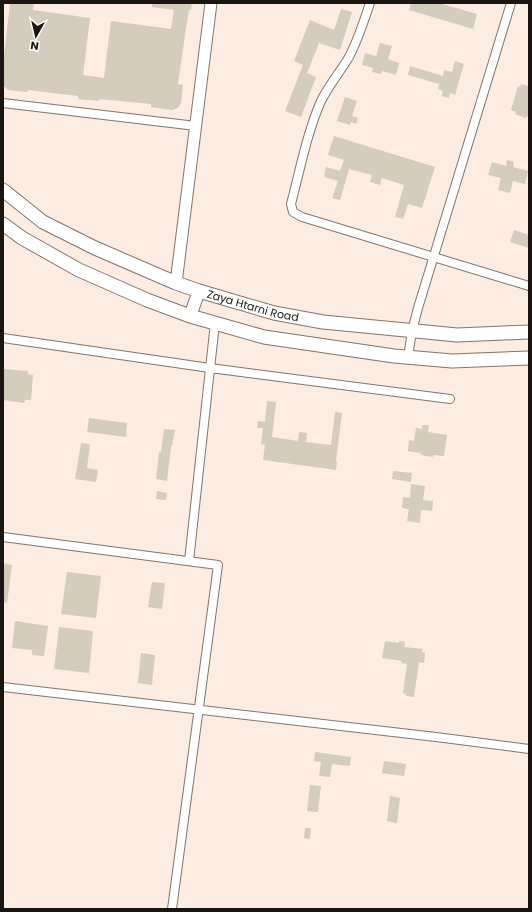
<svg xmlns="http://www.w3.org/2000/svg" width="532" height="912" font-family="Poppins,sans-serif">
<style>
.building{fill:#d4ccbd}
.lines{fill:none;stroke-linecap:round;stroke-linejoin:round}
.minor-casing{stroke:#82746b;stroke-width:10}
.tertiary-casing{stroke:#82746b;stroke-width:13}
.secondary-casing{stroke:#82746b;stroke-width:14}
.primary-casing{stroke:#82746b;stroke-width:15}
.minor{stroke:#fff;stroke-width:8}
.tertiary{stroke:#fff;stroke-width:11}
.secondary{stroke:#fff;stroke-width:12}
.primary{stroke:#fff;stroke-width:13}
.labels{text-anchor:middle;stroke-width:4;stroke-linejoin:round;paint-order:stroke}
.street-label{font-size:11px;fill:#1b1512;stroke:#fff}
</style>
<rect width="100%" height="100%" fill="#fcece1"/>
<!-- building -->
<path class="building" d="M10,3H34L33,10L90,18L83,75L104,78L111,21L171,29L174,10L152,7V3H192L191,10H189L186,28L178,84L183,85L181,103L178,108L172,110L151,107V104L99,99V101L78,99V96L28,90L27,92L8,90L3,85V65Z
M411,3H439L477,14L473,29L409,10Z
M341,9L352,12L340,50L319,43L307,73L316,77L301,117L285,111L303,65L294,61L310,20L334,30Z
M380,43L392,46L388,59L399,63L396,75L382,71L381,74L372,72L373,68L362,65L365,53L376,56Z
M455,61L464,64L455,95L450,93L449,98L442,96L443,91L438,89L439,84L408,75L410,66L443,76L444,70L452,72Z
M521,84L529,86V116H527L526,118L515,114L516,112L511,110L518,86L520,87Z
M345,97L357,101L352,116L358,118L356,124L351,122L350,125L337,121Z
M334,136L435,167L422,208L408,204L403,219L395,217L404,185L382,178L380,185L370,182L372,175L349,169L340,200L332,198L338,181L324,177L326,167L340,171L344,160L328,155Z
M507,160L514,162L513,167L528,171L525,184L513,181L510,193L498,190L501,178L488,175L492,162L506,166Z
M514,230L529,235V248L510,242Z
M3,369L28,371V374L33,375L31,400H25L24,403L3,400Z
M267,401L276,402L272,437L298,441L299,432L307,433L306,442L331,445L335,412L342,413L336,461H337L336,470L263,460L265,445L261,444L263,428H257L258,421L265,422Z
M89,418L127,423L126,437L87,432Z
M422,425H429L428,432L447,435L444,456L433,455V457L421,455V453L408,451L409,440L414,441L416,428L422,429Z
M164,429L175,430L172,446H171L167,481L156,479L159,452H161Z
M81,443L90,444L87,468L98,470L96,482L75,479Z
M393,471L412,473L411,482L392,479Z
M411,484L425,486L423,500L433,501L432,511L421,510L420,523L407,521L409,509L402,508L403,497L410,498Z
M157,491L167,493L166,500L156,499Z
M3,563L12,565L7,603L3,602Z
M67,572L101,576L96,618L61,614Z
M152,582L165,583L162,609L148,607Z
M15,621L48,626L44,656L32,655V650L12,648Z
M59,627L93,631L89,673L54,669Z
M385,641L399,643V641L405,642L404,647L423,649L422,652L425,653L424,663L419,662L414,697L406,696V694L403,693L407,664L401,663L402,661L382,658Z
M141,653L155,655L152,685L138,683Z
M315,752L351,757L350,766L332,764L330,777L319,776L321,762L314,761Z
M384,761L406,764L404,776L382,773Z
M310,785L321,786L318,812L307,811Z
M390,796L400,798L397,823L387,821Z
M305,828H311L310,839L304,838Z"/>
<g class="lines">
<defs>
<path id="minor" d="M370,3C364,21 358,40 349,57C340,72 329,85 321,101C307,133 300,170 291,204L293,212L302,217L529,286
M3,103L196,126
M3,338L210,368L450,399
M408,357L412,331L418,308L511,3
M3,537L218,565L172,909
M189,561L215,323
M3,687L436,737L529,749"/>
<path id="tertiary" d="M176,283L211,3"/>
<path id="secondary" d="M190,316L199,291"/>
<g id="primary">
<path id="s1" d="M3,190L43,222L95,248L176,283L199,291L274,313L323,322L457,335L529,332"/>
<path d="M3,224L22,238L79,270L147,300L190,316L264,337L394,356L452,361L529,358"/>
</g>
</defs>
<!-- minor casing -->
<use href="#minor" class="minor-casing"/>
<!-- tertiary casing -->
<use href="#tertiary" class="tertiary-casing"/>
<!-- secondary casing -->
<use href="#secondary" class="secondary-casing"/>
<!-- primary casing -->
<use href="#primary" class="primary-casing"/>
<!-- minor -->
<use href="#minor" class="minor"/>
<!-- tertiary -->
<use href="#tertiary" class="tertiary"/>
<!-- secondary -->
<use href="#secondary" class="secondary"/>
<!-- primary -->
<use href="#primary" class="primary"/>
</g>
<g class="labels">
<!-- street labels -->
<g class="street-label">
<text dy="4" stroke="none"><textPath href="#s1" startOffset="278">Zaya Htarni Road</textPath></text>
</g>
</g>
<!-- border -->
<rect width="532" height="912" fill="none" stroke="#1b1512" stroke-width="8"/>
<!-- north arrow -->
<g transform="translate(36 36) rotate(188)" stroke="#ffffff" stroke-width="3" paint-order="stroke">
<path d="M0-3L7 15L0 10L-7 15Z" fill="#1b1512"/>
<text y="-6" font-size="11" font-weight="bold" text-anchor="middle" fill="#1b1512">N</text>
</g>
</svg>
